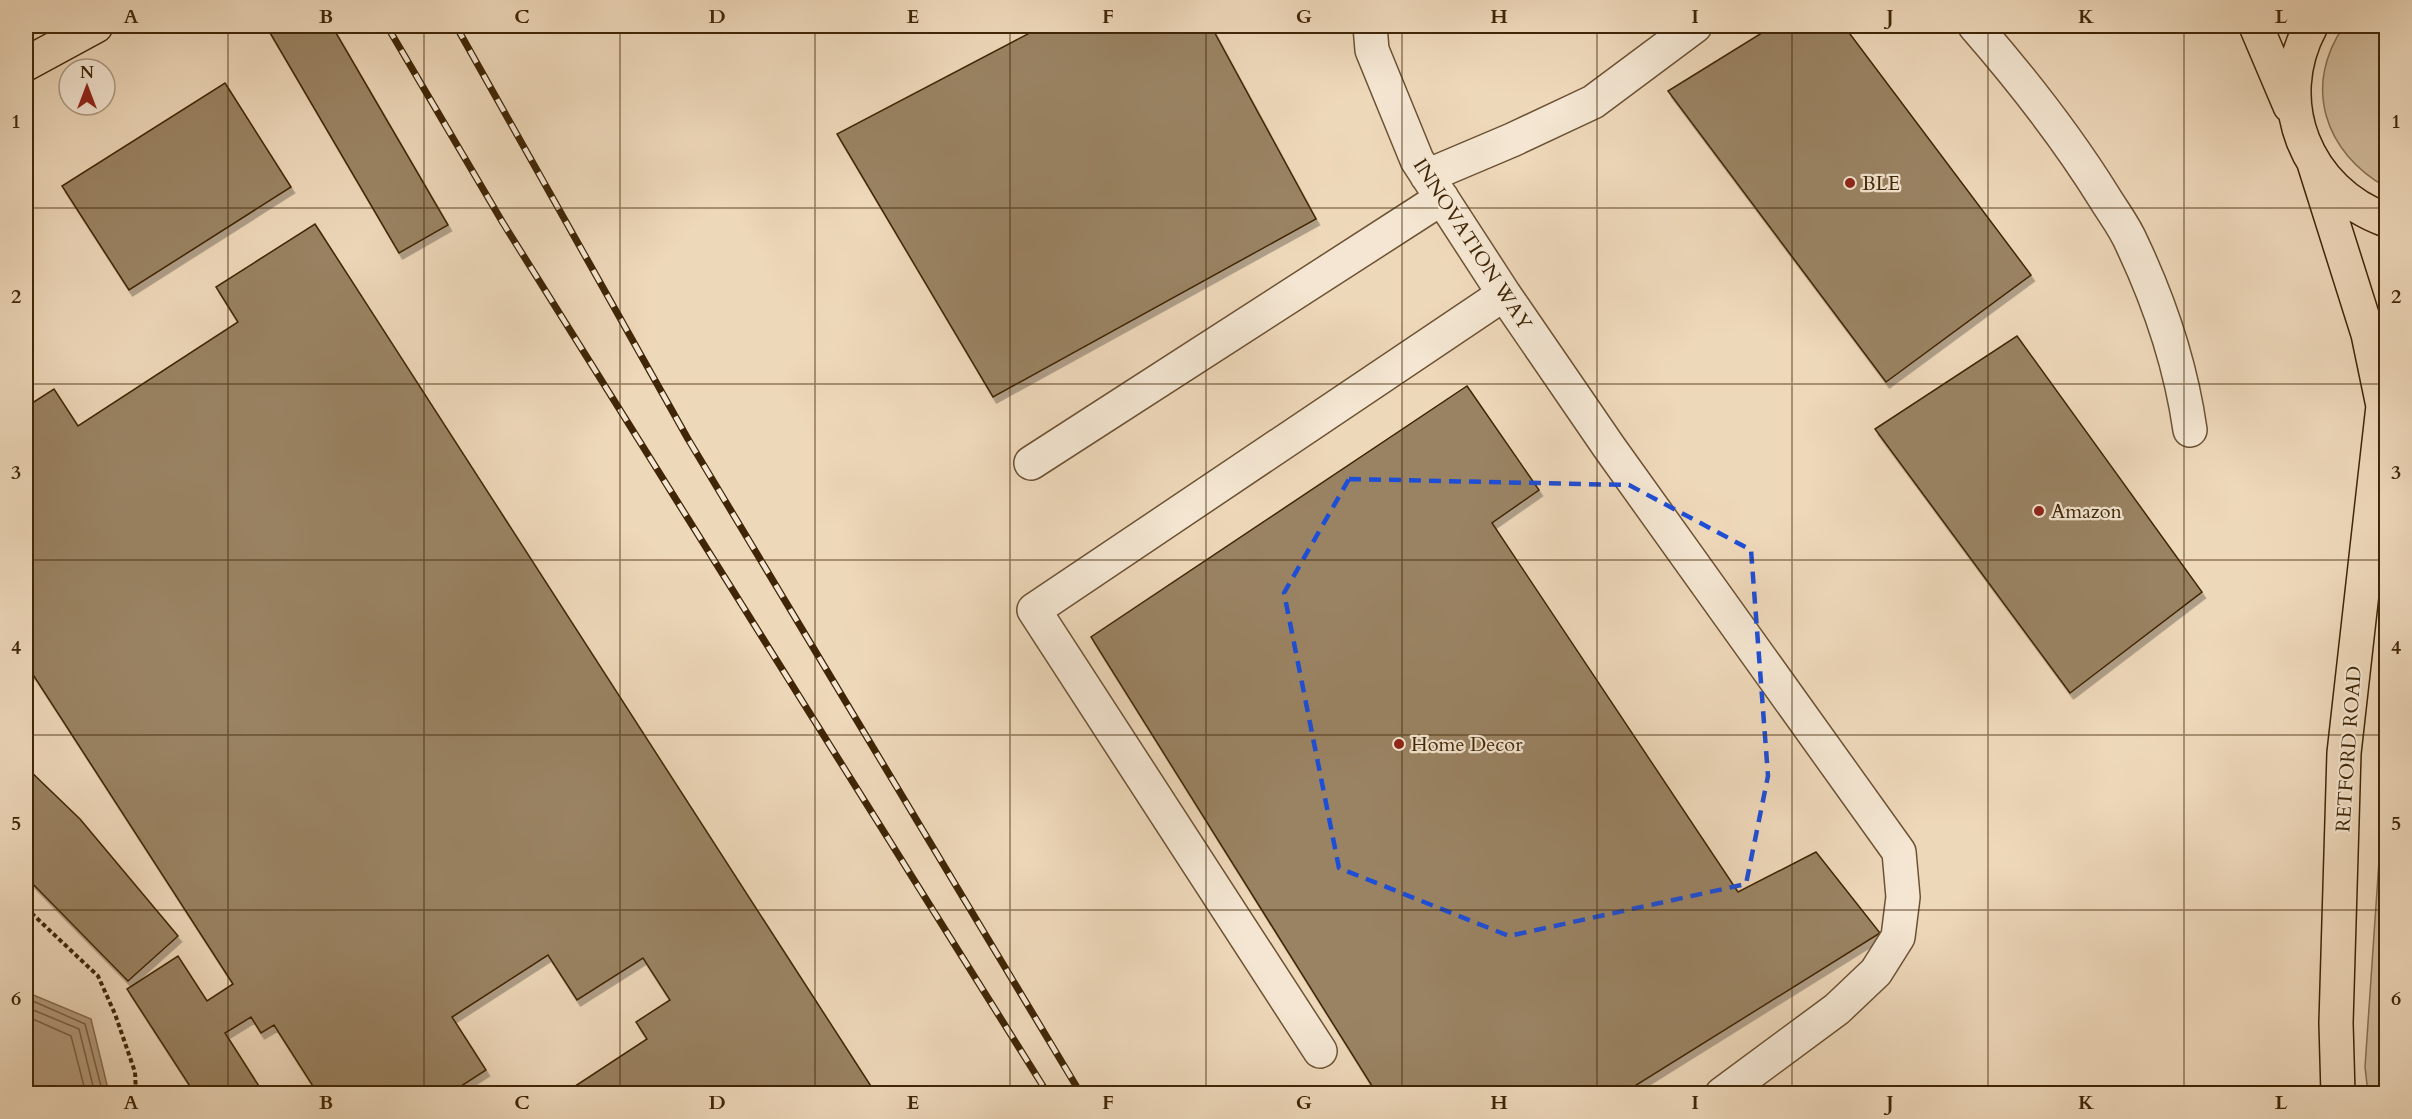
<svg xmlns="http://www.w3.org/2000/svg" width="2412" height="1119" font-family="Cardo,serif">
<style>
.green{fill:#d0ba9b;stroke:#887050;stroke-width:1.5}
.water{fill:#b39b7d;stroke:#856c4d;stroke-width:1.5}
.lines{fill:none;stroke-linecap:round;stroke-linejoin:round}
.shore{stroke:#7a6042;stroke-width:1.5}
.building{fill:#9a8364;stroke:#402606;stroke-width:1.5;filter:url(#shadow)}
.minor-casing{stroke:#6c5233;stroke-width:36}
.major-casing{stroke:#402606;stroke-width:36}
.path{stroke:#402606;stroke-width:4;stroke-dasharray:4.5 3;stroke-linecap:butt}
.minor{stroke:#f4e6d2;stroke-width:33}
.major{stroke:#eed8ba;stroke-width:33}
.rail-casing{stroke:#402606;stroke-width:7}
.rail{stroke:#f4e6d2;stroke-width:4.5;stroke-dasharray:14;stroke-linecap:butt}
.marked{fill:none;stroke:#1d4ed8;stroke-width:4.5;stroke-dasharray:12 8;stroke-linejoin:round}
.grid{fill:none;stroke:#402606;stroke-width:1.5;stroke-opacity:0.55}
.poi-dot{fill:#8f2418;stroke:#f4e6d2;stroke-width:2}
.labels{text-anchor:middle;stroke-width:4.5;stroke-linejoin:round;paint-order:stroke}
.poi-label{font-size:20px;fill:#402606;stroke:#f4e6d2;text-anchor:start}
.street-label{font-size:20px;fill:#402606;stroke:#f4e6d2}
.neatline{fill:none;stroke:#402606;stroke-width:2}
.grid-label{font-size:20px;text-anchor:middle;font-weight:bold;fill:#402606}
</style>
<defs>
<filter id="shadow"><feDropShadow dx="3.5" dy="6" stdDeviation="0" flood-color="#0004"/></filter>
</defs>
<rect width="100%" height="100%" fill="#eed8ba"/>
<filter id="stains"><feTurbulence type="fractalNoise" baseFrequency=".00333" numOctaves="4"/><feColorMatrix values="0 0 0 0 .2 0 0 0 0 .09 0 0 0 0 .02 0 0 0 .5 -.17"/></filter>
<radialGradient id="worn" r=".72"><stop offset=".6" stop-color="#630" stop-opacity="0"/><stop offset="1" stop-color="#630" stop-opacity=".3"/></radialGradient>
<!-- green -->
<path class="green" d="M2344,26H2386V187C2325,153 2302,86 2344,26Z
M2386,758V1093H2368L2365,1067Z"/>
<!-- water -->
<path class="water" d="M26,992L91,1019L109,1093H26Z"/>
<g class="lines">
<!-- shore -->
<path class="shore" d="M26,998L85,1024L103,1094
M26,1007L79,1029L95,1094
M26,1016L71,1036L86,1094"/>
</g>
<!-- building -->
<path class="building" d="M266,26H332L448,225L399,253Z
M1043,26H1211L1316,219L993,397L837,134Z
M1773,26H1844L2031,275L1886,382L1668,91Z
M225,83L291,187L129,290L62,186Z
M315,224L783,950L876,1094H563L647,1039L636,1022L670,1000L643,958L577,1000L548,955L452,1017L486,1070L449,1094H318L274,1025L261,1033L251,1017L225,1033L264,1094H195L127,989L178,956L207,1001L233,984L32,673L26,677V407L54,389L78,426L238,322L216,287Z
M2017,336L2202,592L2070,693L1875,429Z
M1467,386L1539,490L1492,523L1738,892L1816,852L1880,933L1622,1094H1377L1091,637Z
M26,767L80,819L178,936L128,981L26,877Z"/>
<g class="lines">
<defs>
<path id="minor" d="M1370,26L1372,50L1417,160L1504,294L1609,447L1899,852L1903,897L1898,937L1876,972L1837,1009L1722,1094
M1975,26C2022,80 2066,136 2104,197C2113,212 2125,227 2132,244C2159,301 2181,367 2190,430
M1427,176L1512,140L1593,102L1695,26
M1031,463L1442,198
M1320,1051L1034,610L1504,294"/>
<path id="major" d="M2256,26L2290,106
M2311,26C2270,102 2306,191 2386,220
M26,64L96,26
M2314,163L2368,334L2383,406
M2338,1094L2336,1023L2344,753L2383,406L2386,396"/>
</defs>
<!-- minor casing -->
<use href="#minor" class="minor-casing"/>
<!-- major casing -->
<use href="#major" class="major-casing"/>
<!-- path -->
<path class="path" d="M26,908L98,976L115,1014L135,1072L136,1094"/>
<!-- minor -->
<use href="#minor" class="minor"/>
<!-- major -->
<use href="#major" class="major"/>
<defs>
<path id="rail" d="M387,26L503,223L1048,1094
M456,26L688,439L1081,1094"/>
</defs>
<!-- rail casing -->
<use href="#rail" class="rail-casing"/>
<!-- rail -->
<use href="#rail" class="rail"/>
</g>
<!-- marked area -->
<path class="marked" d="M1349,479L1629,485L1751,550L1768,776L1746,884L1509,936L1339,868L1284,593Z"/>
<!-- grid -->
<path class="grid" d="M228,26V1094M424,26V1094M620,26V1094M815,26V1094M1010,26V1094M1206,26V1094M1402,26V1094M1597,26V1094M1792,26V1094M1988,26V1094M2184,26V1094M26,208H2386M26,384H2386M26,560H2386M26,735H2386M26,910H2386"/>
<!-- markers -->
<g class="poi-dot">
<circle cx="1850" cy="183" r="6"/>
<circle cx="2039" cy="511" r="6"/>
<circle cx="1399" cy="744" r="6"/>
</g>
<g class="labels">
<!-- poi labels -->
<g class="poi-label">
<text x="1862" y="190">BLE</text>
<text x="2051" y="518">Amazon</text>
<text x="1411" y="751">Home Decor</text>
</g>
<!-- street labels -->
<g class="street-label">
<text transform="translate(1473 244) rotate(57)" y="7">INNOVATION WAY</text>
<text transform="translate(2348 749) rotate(-86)" y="7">RETFORD ROAD</text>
</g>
</g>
<!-- margin -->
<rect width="2412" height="1119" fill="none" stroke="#eed8ba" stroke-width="66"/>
<!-- north arrow -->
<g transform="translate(87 87)"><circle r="28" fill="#f4e6d2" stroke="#ac9980" stroke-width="1.5"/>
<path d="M0-4.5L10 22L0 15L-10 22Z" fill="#8f2418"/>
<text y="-9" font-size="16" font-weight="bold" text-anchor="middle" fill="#402606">N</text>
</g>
<rect x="33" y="33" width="2346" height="1053" class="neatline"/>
<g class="grid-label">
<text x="131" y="23">A</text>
<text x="326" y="23">B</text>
<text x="522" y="23">C</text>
<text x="717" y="23">D</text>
<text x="913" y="23">E</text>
<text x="1108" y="23">F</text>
<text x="1304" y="23">G</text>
<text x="1499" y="23">H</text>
<text x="1695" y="23">I</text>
<text x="1890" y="23">J</text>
<text x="2086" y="23">K</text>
<text x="2281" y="23">L</text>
<text x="16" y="128">1</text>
<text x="2396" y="128">1</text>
<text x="16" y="303">2</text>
<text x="2396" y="303">2</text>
<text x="16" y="479">3</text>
<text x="2396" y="479">3</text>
<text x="16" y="654">4</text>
<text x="2396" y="654">4</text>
<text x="16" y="830">5</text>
<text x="2396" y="830">5</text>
<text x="16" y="1005">6</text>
<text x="2396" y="1005">6</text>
<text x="131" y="1109">A</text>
<text x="326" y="1109">B</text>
<text x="522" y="1109">C</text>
<text x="717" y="1109">D</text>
<text x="913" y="1109">E</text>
<text x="1108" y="1109">F</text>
<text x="1304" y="1109">G</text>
<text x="1499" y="1109">H</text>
<text x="1695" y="1109">I</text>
<text x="1890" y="1109">J</text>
<text x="2086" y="1109">K</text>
<text x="2281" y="1109">L</text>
</g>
<rect width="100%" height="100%" filter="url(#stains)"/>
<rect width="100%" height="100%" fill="url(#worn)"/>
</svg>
